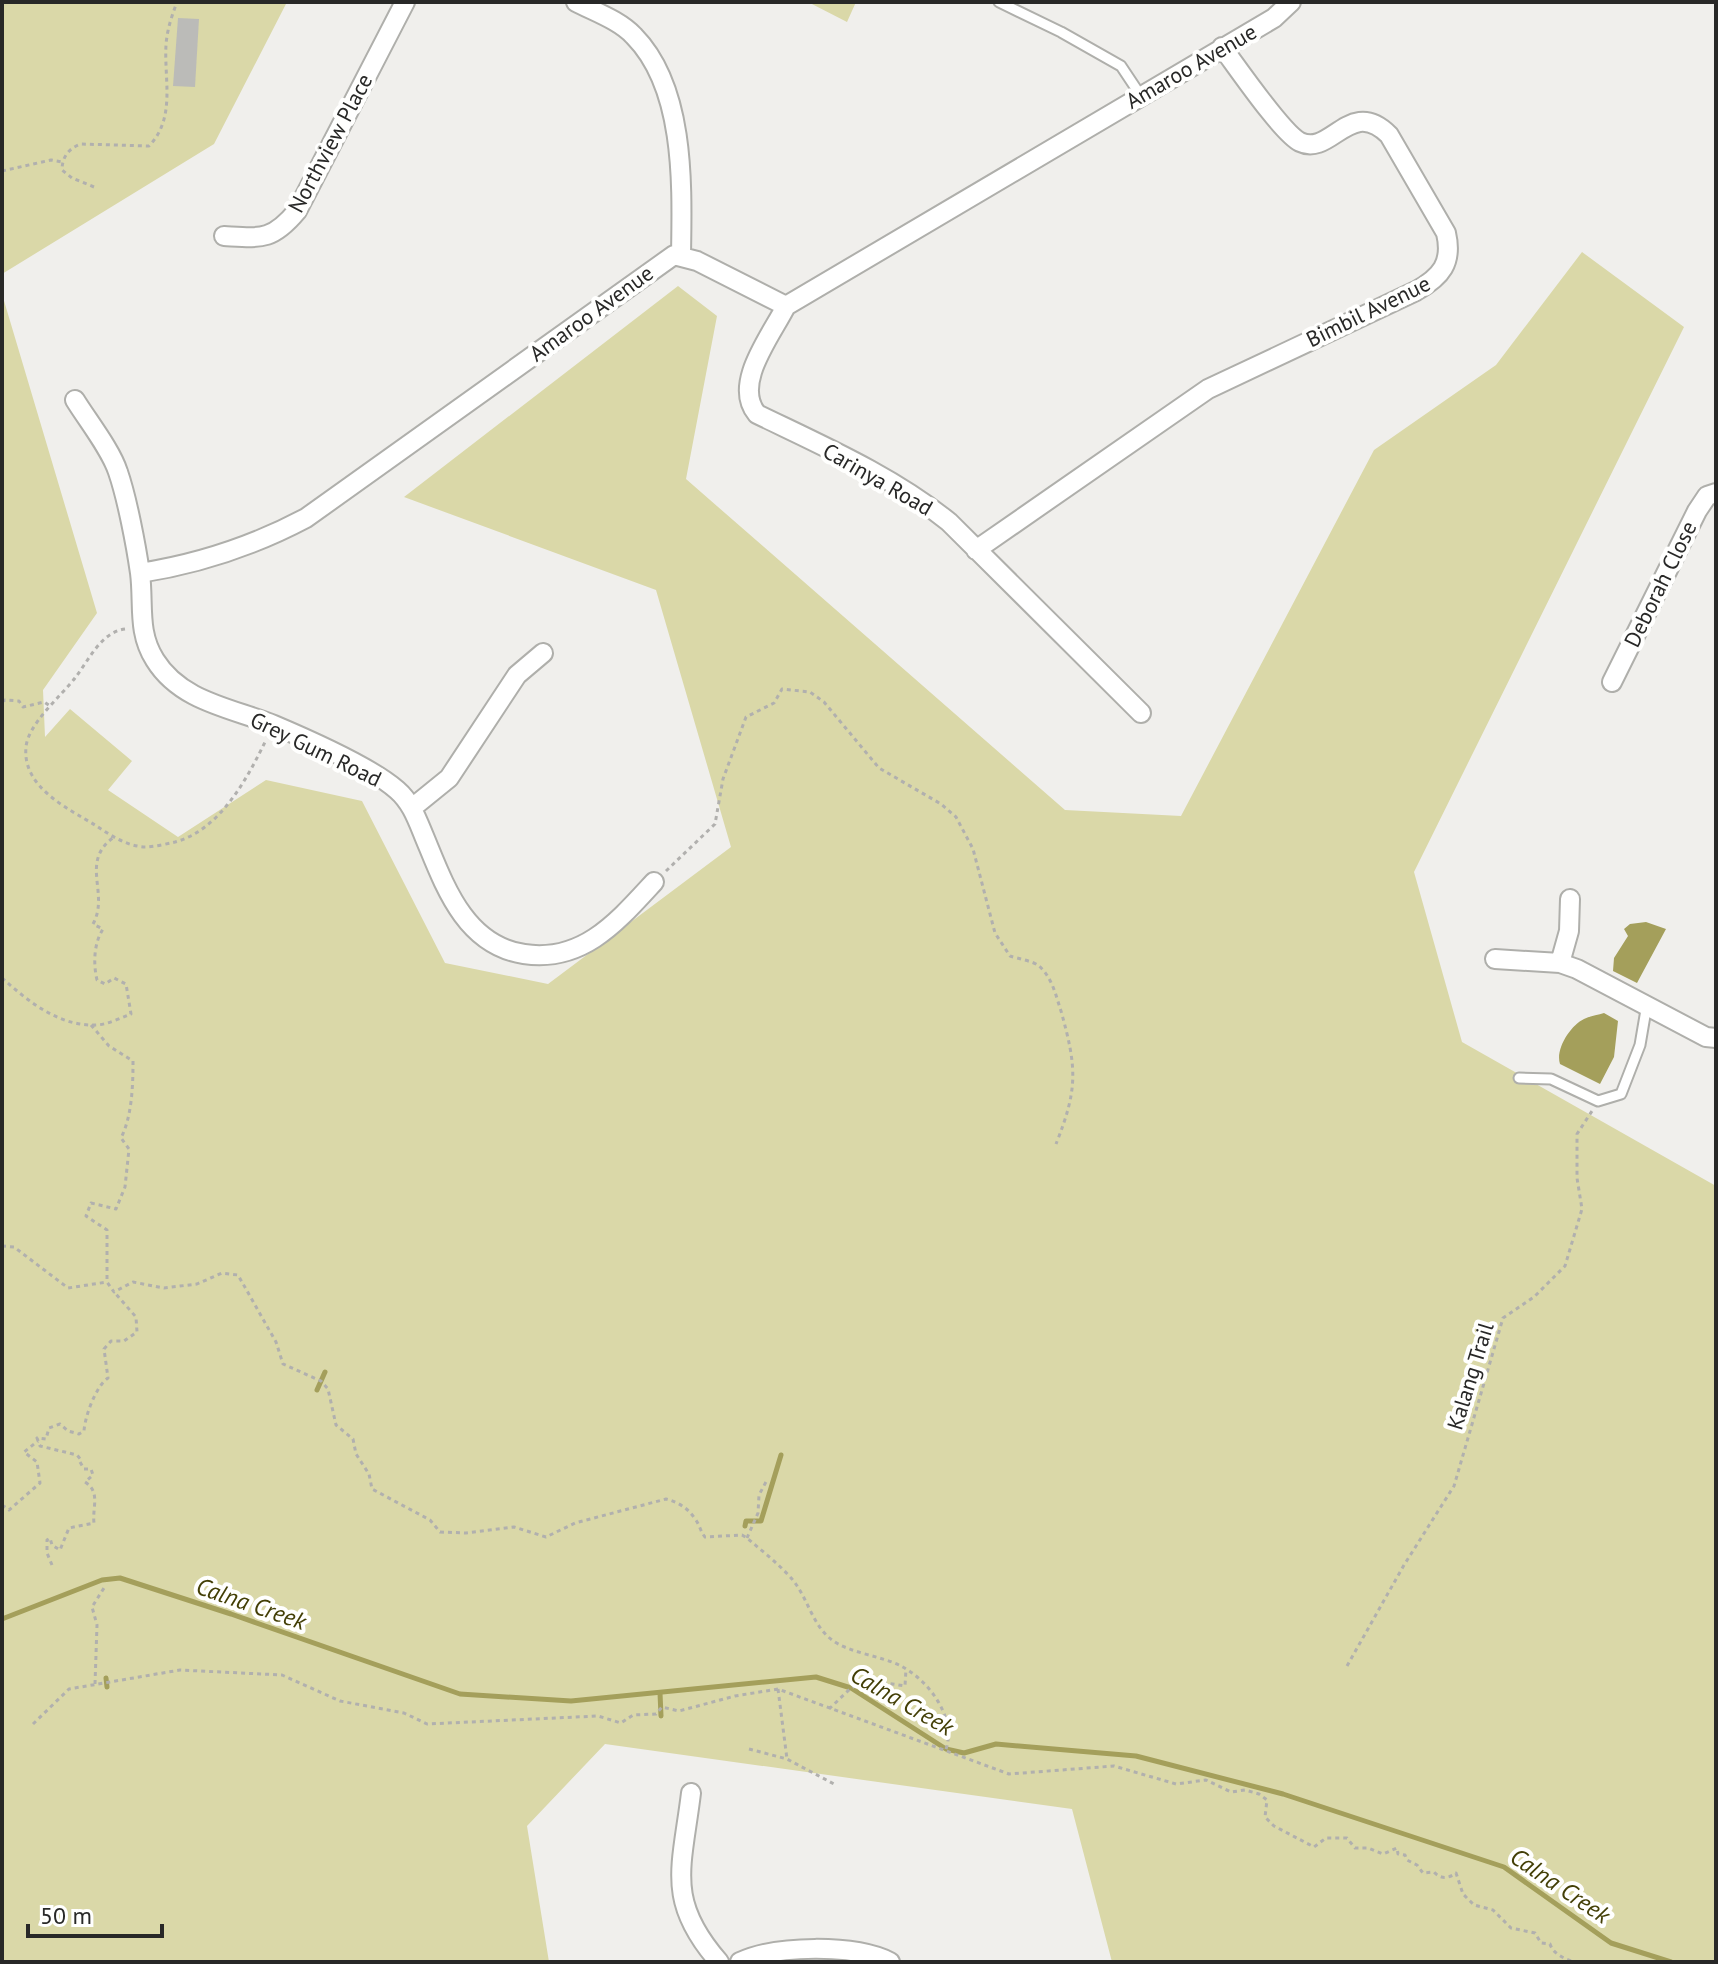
<svg xmlns="http://www.w3.org/2000/svg" width="1718" height="1964" font-family="'PT Sans',sans-serif">
<style>
.green{fill:#dad8a8}
.water{fill:#a49f5b}
.lines{fill:none;stroke-linecap:round;stroke-linejoin:round}
.stream{stroke:#a49f5b;stroke-width:5}
.building{fill:#bbbbb8}
.service-casing{stroke:#afafab;stroke-width:13}
.minor-casing{stroke:#afafab;stroke-width:22}
.path{stroke:#b1b0ae;stroke-width:3;stroke-dasharray:4 4;stroke-linecap:butt}
.service{stroke:#fff;stroke-width:9}
.minor{stroke:#fff;stroke-width:18}
.labels{text-anchor:middle;stroke-width:8;stroke-linejoin:round;paint-order:stroke}
.street-label{font-size:22px;fill:#282827;stroke:#fffffe}
.water-label{font-size:24px;font-style:italic;fill:#433f06;stroke:#fffffe}
</style>
<rect width="100%" height="100%" fill="#f0efec"/>
<!-- green -->
<path class="green" d="M2,2H287L214,144L2,274Z
M808,2H856L847,22Z
M1582,252L1684,327L1414,872L1462,1042L1716,1186V1962H1112L1072,1809L605,1744L527,1826L549,1962H2V294L97,613L43,690L45,737L70,709L132,761L108,790L178,837L266,780L362,801L445,963L548,984L731,847L656,590L404,497L678,286L717,316L686,479L1065,810L1181,816L1374,450L1496,365Z"/>
<!-- water -->
<path class="water" d="M1646,922L1666,929L1637,983L1613,971L1614,958L1628,936L1624,929L1630,924Z
M1604,1013L1618,1021L1614,1057L1600,1084L1560,1064C1555,1049 1571,1025 1584,1019C1590,1016 1598,1015 1604,1013Z"/>
<g class="lines">
<!-- stream -->
<path class="stream" d="M317,1390L325,1372
M745,1526L746,1521H761L781,1455
M2,1619L102,1580L120,1578L231,1614L460,1694L571,1701L816,1677L851,1688L946,1749L964,1753L996,1744L1136,1756L1283,1794L1504,1867L1611,1943L1671,1962
M106,1678L107,1687
M660,1693L661,1716"/>
</g>
<!-- building -->
<path class="building" d="M178,18L199,19L195,87L173,86Z"/>
<g class="lines">
<defs>
<path id="service" d="M999,2L1061,32L1121,66L1141,96
M1519,1078L1551,1079L1598,1101L1621,1094L1640,1045L1647,1004"/>
<path id="minor" d="M576,2C595,12 619,20 634,36C686,89 682,187 681,256
M224,236C261,238 272,241 297,211L405,2
M786,306C771,336 732,384 757,414C823,446 892,476 949,522L1141,713
M75,400C88,421 111,450 118,472C127,498 136,545 140,573C144,604 137,632 155,660C181,702 232,708 274,725C307,739 371,767 397,790C411,802 417,819 424,836C444,884 464,945 524,954C583,963 618,921 654,882
M976,550L1208,389L1416,291C1441,277 1453,263 1446,233L1389,135C1350,96 1331,157 1300,142C1282,133 1237,67 1222,47
M140,573C198,564 255,545 306,518L674,255L697,261L786,306L1274,18L1291,2
M1612,682L1697,511L1707,496L1716,493
M412,808L449,778L517,675L543,653
M1495,959L1560,963L1577,969L1706,1037L1716,1038
M1560,963L1569,931L1570,899
M691,1793C682,1868 665,1900 719,1962
M740,1962C776,1945 854,1944 890,1962"/>
</defs>
<!-- service casing -->
<use href="#service" class="service-casing"/>
<!-- minor casing -->
<use href="#minor" class="minor-casing"/>
<!-- path -->
<path class="path" d="M2,171L51,160L62,162
M94,187L72,178L62,170C62,157 69,148 81,144L149,146C176,118 164,80 166,45C167,30 172,15 177,2
M2,573V575
M125,629C101,632 89,660 75,678C61,696 28,724 26,747C22,787 67,808 95,825C110,835 126,846 145,847C154,847 166,844 175,842C220,830 247,779 266,740
M2,702L5,700L19,701L23,707L44,702L50,706
M666,871L715,824L723,779L746,717L774,703L782,689L810,692L824,702L879,768L941,804L956,817L973,849L995,933L1010,956C1019,959 1033,961 1039,966C1052,977 1056,996 1061,1011C1077,1068 1078,1089 1056,1144
M2,978C28,1001 58,1026 95,1025C107,1025 120,1018 131,1014L126,984L114,978L105,984L97,980C93,963 94,943 103,929L93,924C110,893 79,862 114,837
M91,1025L109,1046L133,1061C133,1086 132,1116 121,1138L129,1149L125,1187L116,1209L91,1203L86,1216L107,1230V1282L114,1292L133,1282L164,1288L197,1284L222,1273L238,1275L276,1342L283,1364L321,1381L328,1389L336,1425L353,1439L356,1454L369,1474L372,1489L430,1520L440,1532L466,1533L514,1527L546,1537L575,1523L666,1499C678,1502 688,1508 695,1519C700,1525 700,1531 705,1537L742,1535L747,1538C762,1551 779,1564 792,1579C808,1598 812,1625 832,1640C849,1653 882,1656 901,1666C930,1681 958,1720 945,1752
M2,1246L14,1247L68,1288L107,1282
M2,1505L9,1510L40,1483L37,1462L24,1452L38,1441
M747,1538L758,1513L759,1495L767,1480
M52,1565L47,1553V1540L50,1538L52,1545L60,1550L69,1528L94,1523C92,1508 101,1492 85,1482L93,1475L91,1469H84L80,1462L81,1460L77,1455L40,1446L37,1438L46,1439L49,1428L60,1424L68,1431L79,1434L84,1431C85,1416 96,1386 108,1378L104,1349L111,1341H124L137,1332L136,1317L114,1292
M1347,1666L1404,1565L1454,1486L1503,1318L1534,1297L1565,1266L1582,1209L1577,1178V1134L1592,1111
M95,1684L97,1625L92,1607L104,1588
M778,1689L787,1759
M829,1709L851,1688L868,1680L905,1686L906,1669
M33,1724L69,1689L180,1670L282,1675L340,1701L404,1713L427,1724L598,1716L621,1723L633,1715L656,1714L662,1707L679,1711L735,1696L778,1689L1009,1774L1114,1766L1176,1784L1206,1780L1231,1792L1245,1790L1259,1794L1267,1800L1265,1817L1274,1826L1314,1847L1326,1838H1347L1355,1848H1368L1383,1854L1397,1848L1398,1854L1405,1855L1407,1860L1417,1865L1423,1873L1434,1872C1440,1879 1448,1879 1456,1873L1463,1894L1474,1905L1493,1910L1511,1928L1535,1933L1541,1943L1550,1944C1553,1954 1565,1959 1574,1962
M749,1749L787,1759L834,1784"/>
<!-- service -->
<use href="#service" class="service"/>
<!-- minor -->
<use href="#minor" class="minor"/>
</g>
<g class="labels">
<!-- street labels -->
<g class="street-label">
<text transform="translate(1191 66) rotate(-30)" y="8">Amaroo Avenue</text>
<text transform="translate(330 143) rotate(-62)" y="8">Northview Place</text>
<text transform="translate(1368 311) rotate(-26)" y="8">Bimbil Avenue</text>
<text transform="translate(591 313) rotate(-36)" y="8">Amaroo Avenue</text>
<text transform="translate(878 479) rotate(30)" y="8">Carinya Road</text>
<text transform="translate(1660 584) rotate(-64)" y="8">Deborah Close</text>
<text transform="translate(316 749) rotate(26)" y="8">Grey Gum Road</text>
<text transform="translate(1470 1376) rotate(-73)" y="8">Kalang Trail</text>
</g>
<!-- water labels -->
<g class="water-label">
<text transform="translate(251 1604) rotate(19)" y="8">Calna Creek</text>
<text transform="translate(902 1701) rotate(30)" y="8">Calna Creek</text>
<text transform="translate(1560 1886) rotate(34)" y="8">Calna Creek</text>
</g>
</g>
<!-- border -->
<rect width="1718" height="1964" fill="none" stroke="#282827" stroke-width="8"/>
<!-- scale -->
<path d="M28 1924v12h134v-12" fill="none" stroke="#282827" stroke-width="4"/>
<text x="40" y="1924" font-size="24" fill="#282827" stroke="#fffffe" stroke-width="6" paint-order="stroke">50 m</text>
</svg>
